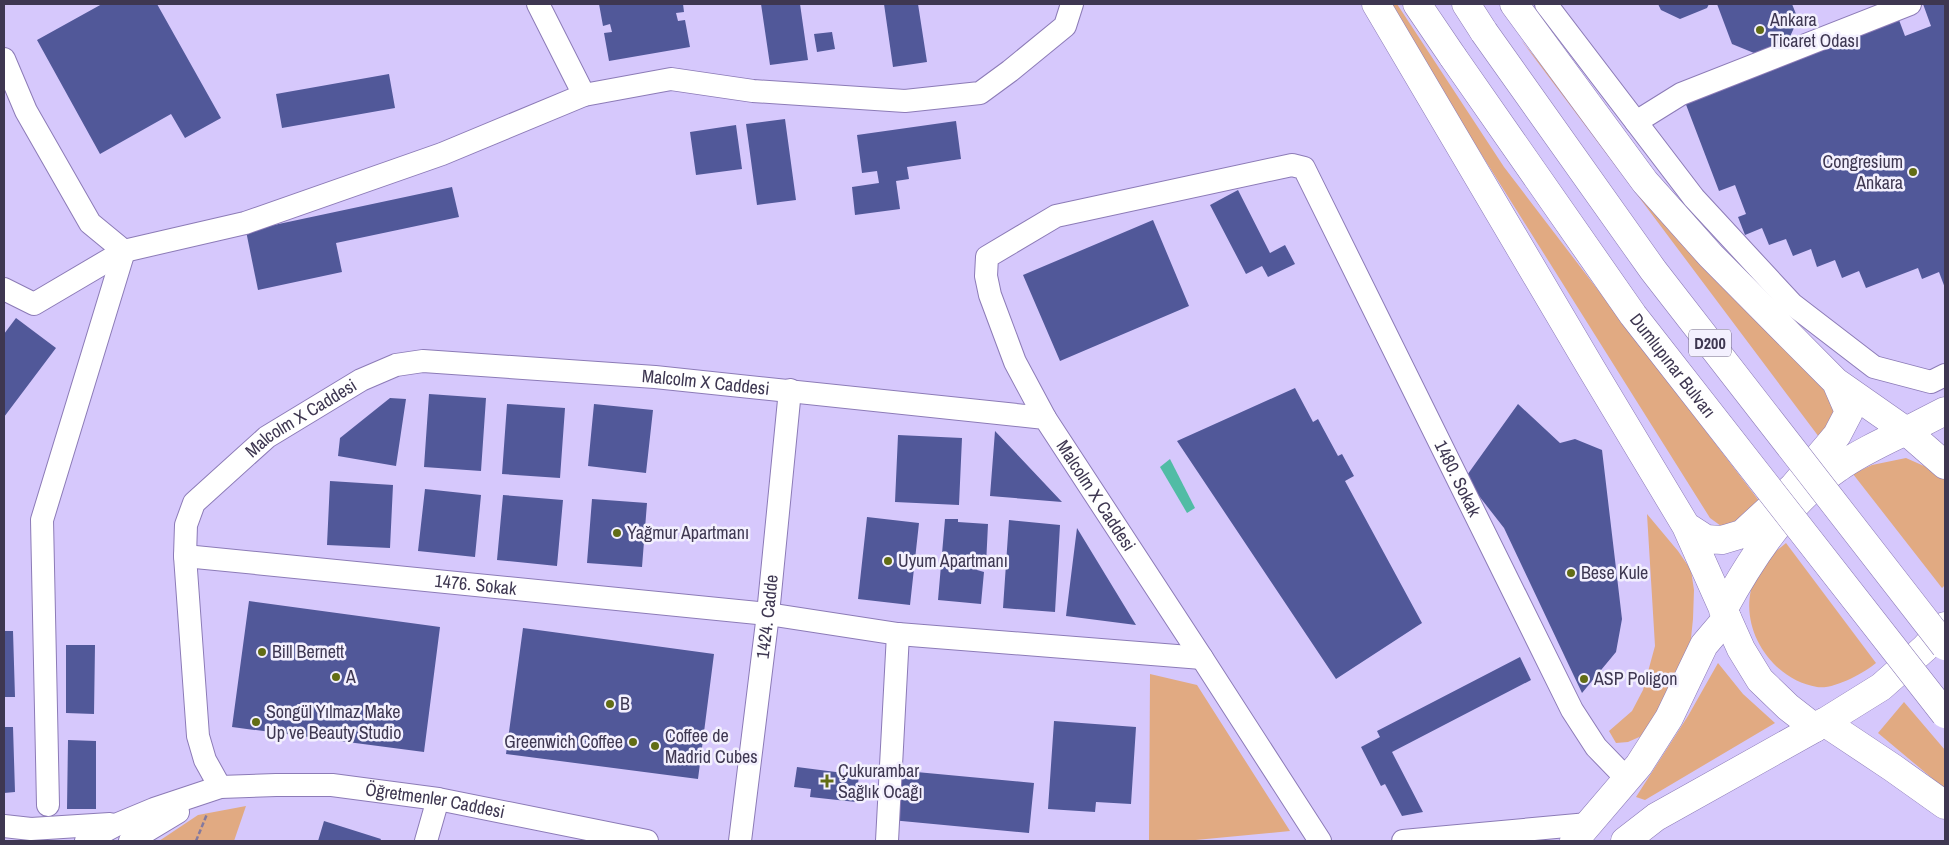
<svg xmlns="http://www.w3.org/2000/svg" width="1949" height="845" font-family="'Archivo Narrow',sans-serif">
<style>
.green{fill:#e1aa82}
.water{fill:#51bca5}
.building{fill:#515899}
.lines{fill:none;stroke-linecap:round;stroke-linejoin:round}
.minor-casing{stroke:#8c7bb7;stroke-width:24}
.major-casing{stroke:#8c7bb7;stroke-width:29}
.highway-casing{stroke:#8c7bb7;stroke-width:29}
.path{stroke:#83799f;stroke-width:2.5;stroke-dasharray:5 2.5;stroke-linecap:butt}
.minor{stroke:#fff;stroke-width:22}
.major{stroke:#fff;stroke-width:28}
.highway{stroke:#fff;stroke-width:28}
.highway-bridge-casing{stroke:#8c7bb7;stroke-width:29;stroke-linecap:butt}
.highway-bridge{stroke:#fff;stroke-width:28}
.poi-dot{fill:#626d15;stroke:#f3f0fe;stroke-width:2}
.labels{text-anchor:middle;stroke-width:5;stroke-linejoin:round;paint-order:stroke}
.shield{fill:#f3f0fe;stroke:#746e85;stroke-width:1}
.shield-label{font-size:16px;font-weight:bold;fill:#3e3751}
.poi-label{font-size:18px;fill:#3e3751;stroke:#f3f0fe;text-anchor:start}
.street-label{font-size:18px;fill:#3e3751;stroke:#f3f0fe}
</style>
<rect width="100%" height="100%" fill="#d6c8fc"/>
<!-- green -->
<path class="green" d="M1387,4H1397L1504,167L1763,506L1729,528L1721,526L1710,518Z
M1521,40L1684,237L1839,404L1822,441Z
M1906,458L1933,470L1945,479V585L1942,588L1853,474L1872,465Z
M1647,514L1678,551L1691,570L1694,590L1693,619L1690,648L1646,734L1628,742L1616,743L1609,731L1632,711L1643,690L1655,646Z
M1786,543L1876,663C1864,673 1833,690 1817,687C1774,680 1741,633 1751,590C1753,584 1754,574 1757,568C1764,559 1777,551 1786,543Z
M1718,663L1743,694L1775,723L1645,800L1636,797L1688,716Z
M1150,674L1197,685L1290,831L1185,841H1149Z
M1904,702L1945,750V789L1878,733Z
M246,806L234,841H159L198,815Z"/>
<!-- water -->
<path class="water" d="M1170,459L1195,508L1187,513L1160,467Z"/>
<!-- building -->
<path class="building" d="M102,4H157L221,118L185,138L171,114L100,154L37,40Z
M599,4H683L684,12L676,13L678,21L685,20L690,47L609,61L604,33L612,32L610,24L603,26Z
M761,4H800L808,60L770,65Z
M884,4H918L927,62L893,67Z
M1658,4H1709L1707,8L1680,19L1661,10Z
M1717,4H1792L1798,19L1788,41L1754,53L1732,44Z
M1923,4H1945V288L1939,272L1922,279L1918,268L1866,288L1859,271L1842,278L1835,260L1817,267L1811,249L1793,256L1786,239L1769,245L1762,228L1745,235L1738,217L1746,214L1735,185L1719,191L1685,102L1899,20L1905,36L1931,26Z
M832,32L835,49L817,52L814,34Z
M389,74L395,108L282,128L276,94Z
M785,119L796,200L757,205L746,124Z
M956,121L961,159L907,167L909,179L896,181L900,209L855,215L852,187L879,183L877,171L862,173L857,135Z
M736,125L742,169L696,175L690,132Z
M452,187L459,217L336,243L342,272L258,290L246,231Z
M1238,190L1270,253L1285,245L1295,264L1268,277L1262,266L1246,274L1210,205Z
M1153,220L1189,306L1060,361L1023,275Z
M16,318L56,348L4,417V334Z
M1295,388L1313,422L1318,419L1338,456L1342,454L1354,476L1345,481L1422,623L1336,679L1177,441Z
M429,394L486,398L481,471L424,467Z
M390,398L406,399L396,466L338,456L340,438Z
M507,404L565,408L560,478L502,474Z
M594,404L653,410L646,473L588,466Z
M1518,404L1560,443L1575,439L1602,450L1622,619L1616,652L1582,693L1504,528L1465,478Z
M995,431L1062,502L990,496Z
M898,435L962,438L959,505L895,502Z
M330,481L393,485L390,548L327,545Z
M425,489L481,495L475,557L418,551Z
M503,495L563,500L557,566L497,560Z
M592,499L647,503L642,567L587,563Z
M867,517L919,523L910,605L858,599Z
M945,519H958V522L988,524L986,565L980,563L977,570L984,572L981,604L938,600Z
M1009,520L1060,525L1055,612L1003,608Z
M1077,528L1136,625L1066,616Z
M249,601L440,627L424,752L232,727Z
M523,628L714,654L698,779L506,754Z
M4,631H13L15,697H4Z
M66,645H95L94,714L66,713Z
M1520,657L1531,680L1392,752L1423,812L1402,816L1385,784L1381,786L1361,747L1380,737L1377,731Z
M1054,721L1136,727L1131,804L1096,802L1095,812L1048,809Z
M4,727H13L15,792L4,793Z
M68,740L96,741V809H67Z
M797,767L859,775L856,802L810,797L811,789L794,787Z
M895,770L1034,783L1029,833L891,820Z
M324,821L381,839L380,841H318Z"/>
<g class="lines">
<defs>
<g id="minor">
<path d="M538,4L584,95"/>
<path d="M1546,4L1694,198L1792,304L1874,367L1931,382L1945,375"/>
<path d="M4,59L26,111L90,223L124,251L42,520L48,805"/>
<path d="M1636,122L1681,94L1910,4"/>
<path d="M4,289L34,304L124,251L245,223L442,154L584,95L671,79L753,91L905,101L980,93L1010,71L1065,26L1072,4"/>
<path id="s1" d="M1045,418L1015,362L990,295L986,276L987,257L1056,216L1292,165L1304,168L1572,710L1596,747L1627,779"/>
<path id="s2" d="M185,556L768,614L898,634L1202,658"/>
<path id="s3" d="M220,787L205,760L198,736L185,556L186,525L194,503L267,437L361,380L396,365L423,361L655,377L1045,418L1202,658L1320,841"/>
<path d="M4,826L31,829L110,824"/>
<path id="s4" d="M86,841L118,824L154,809L220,787L276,785H332L438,799L647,841"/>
<path d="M130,841L178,812"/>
<path d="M426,841L438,799"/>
<path id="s5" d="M740,841L768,614L790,390"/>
<path d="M887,841L898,634"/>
<path d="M1403,841L1588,824"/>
</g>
<path id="major" d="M1906,431L1945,411
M1574,841L1639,765L1669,718L1704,645L1727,618
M1625,841L1656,817L1815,728"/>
<path id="highway" d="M1376,4L1591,368L1686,526L1741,649L1760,680L1788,707L1815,728L1881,687L1925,648L1945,626
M1417,4L1453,57
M1466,4L1484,32
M1514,4L1645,182L1711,256L1836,382L1906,431L1945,465
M1686,526L1706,539L1722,540L1742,534L1793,487L1837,435L1849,412L1836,382
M1723,610C1752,557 1788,502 1838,468C1859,453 1883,442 1906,431
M1824,722L1893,768L1945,805"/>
</defs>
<!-- minor casing -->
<use href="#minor" class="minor-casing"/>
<!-- major casing -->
<use href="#major" class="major-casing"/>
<!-- highway casing -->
<use href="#highway" class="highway-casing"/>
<!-- path -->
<path class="path" d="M196,841L207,814"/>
<!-- minor -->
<use href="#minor" class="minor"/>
<!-- major -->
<use href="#major" class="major"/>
<!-- highway -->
<use href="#highway" class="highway"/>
<defs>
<g id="highway-bridge">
<path d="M1484,32L1653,270L1945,646"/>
<path id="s6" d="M1453,57L1633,315L1945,714"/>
</g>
</defs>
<!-- highway-bridge casing -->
<use href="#highway-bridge" class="highway-bridge-casing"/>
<!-- highway-bridge -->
<use href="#highway-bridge" class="highway-bridge"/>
</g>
<!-- markers -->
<g class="poi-dot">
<circle cx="1760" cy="30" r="5"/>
<circle cx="1913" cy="172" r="5"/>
<circle cx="617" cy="533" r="5"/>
<circle cx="888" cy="561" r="5"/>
<circle cx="1571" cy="573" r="5"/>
<circle cx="262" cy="652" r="5"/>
<circle cx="336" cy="677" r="5"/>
<circle cx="1584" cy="679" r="5"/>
<circle cx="610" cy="704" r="5"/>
<circle cx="256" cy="722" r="5"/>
<circle cx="633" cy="742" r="5"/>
<circle cx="655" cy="746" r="5"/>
<path d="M824.5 773.5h5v5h5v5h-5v5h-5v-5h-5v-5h5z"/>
</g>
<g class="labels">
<!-- shield labels -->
<rect class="shield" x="1689" y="329.5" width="42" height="27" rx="4"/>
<g class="shield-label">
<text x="1710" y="349">D200</text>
</g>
<!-- poi labels -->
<g class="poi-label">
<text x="1770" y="26">Ankara<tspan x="1770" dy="21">Ticaret Odası</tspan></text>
<text x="1903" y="168" text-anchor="end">Congresium<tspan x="1903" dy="21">Ankara</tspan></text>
<text x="627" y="539">Yağmur Apartmanı</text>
<text x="898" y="567">Uyum Apartmanı</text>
<text x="1581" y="579">Bese Kule</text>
<text x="272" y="658">Bill Bernett</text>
<text x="346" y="683">A</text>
<text x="1594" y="685">ASP Poligon</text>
<text x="620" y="710">B</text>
<text x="266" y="718">Songül Yılmaz Make<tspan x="266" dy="21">Up ve Beauty Studio</tspan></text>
<text x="665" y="742">Coffee de<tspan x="665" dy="21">Madrid Cubes</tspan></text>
<text x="623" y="748" text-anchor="end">Greenwich Coffee</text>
<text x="838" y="777">Çukurambar<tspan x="838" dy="21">Sağlık Ocağı</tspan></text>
</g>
<!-- street labels -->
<g class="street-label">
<text dy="6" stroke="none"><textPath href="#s6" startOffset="379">Dumlupınar Bulvarı</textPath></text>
<text dy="6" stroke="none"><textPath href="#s3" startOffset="848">Malcolm X Caddesi</textPath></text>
<text dy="6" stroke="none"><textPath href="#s3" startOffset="428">Malcolm X Caddesi</textPath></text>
<text dy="6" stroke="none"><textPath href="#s1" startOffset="854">1480. Sokak</textPath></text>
<text dy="6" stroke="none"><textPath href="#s3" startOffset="1282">Malcolm X Caddesi</textPath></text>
<text dy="6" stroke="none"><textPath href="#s2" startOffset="292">1476. Sokak</textPath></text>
<text dy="6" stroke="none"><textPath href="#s5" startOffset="226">1424. Cadde</textPath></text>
<text dy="6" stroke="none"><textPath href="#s4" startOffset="361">Öğretmenler Caddesi</textPath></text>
</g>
</g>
<!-- border -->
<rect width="1949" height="845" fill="none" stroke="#3e3751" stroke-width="10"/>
</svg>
